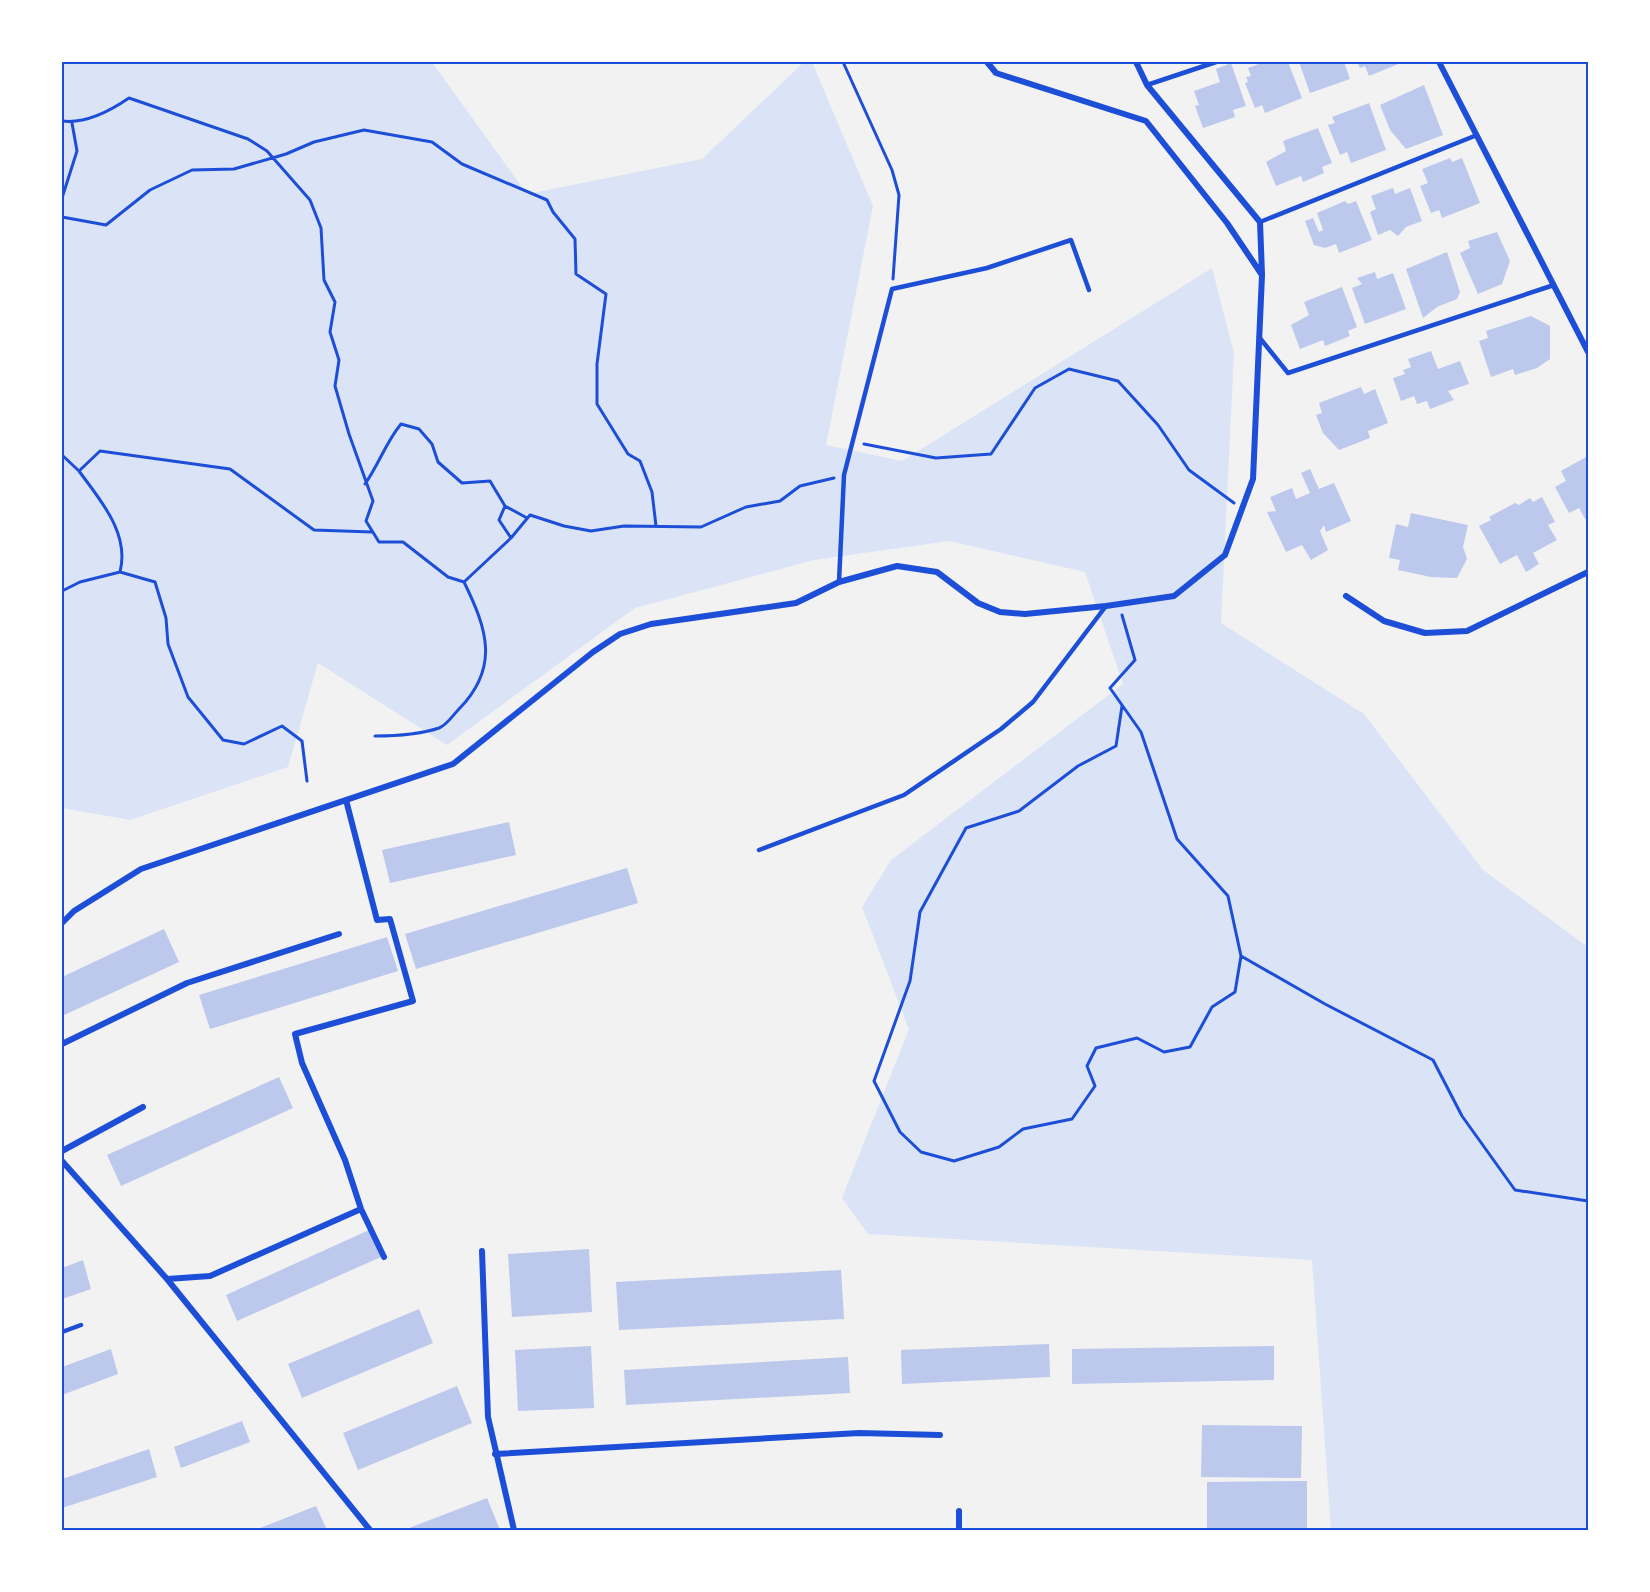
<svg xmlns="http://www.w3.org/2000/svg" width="1650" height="1592" font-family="'Sofia Sans Condensed',sans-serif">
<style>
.green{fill:#dbe4f7}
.building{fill:#bdc9ec}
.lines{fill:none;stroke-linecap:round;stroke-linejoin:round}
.path{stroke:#1d4ed8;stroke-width:3}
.service{stroke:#1d4ed8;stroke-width:4.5}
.minor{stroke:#1d4ed8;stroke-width:6}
.neatline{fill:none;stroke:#1d4ed8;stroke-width:2}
</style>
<rect width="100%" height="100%" fill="#f2f2f2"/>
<!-- green -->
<path class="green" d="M62,62H432L527,194L702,159L804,62H812L873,206L826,445L902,461L1212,268L1234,353L1221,623L1364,714L1483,870L1588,947V1530H1331L1312,1260L868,1234L842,1198L909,1029L862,907L891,860L1123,684L1085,572L949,541L814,560L635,608L447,745L318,663L288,767L130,820L62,808Z"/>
<!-- building -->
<path class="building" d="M1264,62H1288L1302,98L1265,113L1262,105L1255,108L1245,83L1248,82L1246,77L1251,76L1248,68Z
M1299,62H1344L1350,79L1310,93Z
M1357,62H1403L1369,76L1365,66L1360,68Z
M1231,63L1246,106L1233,110L1235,117L1203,128L1195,106L1199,105L1194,91L1220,82L1216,69Z
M1424,85L1443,135L1406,149L1390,130L1380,105Z
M1369,103L1386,150L1351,163L1347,152L1340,155L1328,125L1335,123L1332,117Z
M1318,128L1332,163L1322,167L1324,173L1303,182L1301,176L1276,186L1266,162L1286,151L1283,141Z
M1450,158L1452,162L1462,158L1480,203L1442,218L1439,210L1431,213L1420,186L1428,183L1422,169Z
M1393,188L1395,194L1410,188L1422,221L1406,227L1398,236L1390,230L1378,235L1370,212L1376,209L1371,196Z
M1345,201L1348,204L1356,201L1372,240L1339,253L1336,244L1325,248L1314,245L1305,221L1313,218L1319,232L1323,230L1317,213Z
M1497,232L1510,261L1502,284L1478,294L1460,253L1470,248L1468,241Z
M1447,252L1460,292L1457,299L1437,307L1423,318L1406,269Z
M1375,272L1377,279L1393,273L1406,309L1365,324L1352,288L1362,284L1357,278Z
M1342,287L1357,327L1348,331L1350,336L1325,346L1323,340L1300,349L1291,325L1309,315L1304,302Z
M1531,316L1550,326V359L1537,368L1515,375L1513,369L1491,377L1479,341L1488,338L1486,331Z
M1431,351L1438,369L1460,361L1469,384L1448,391L1454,400L1430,409L1427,401L1417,404L1414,396L1401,401L1393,378L1405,374L1403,370L1411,367L1408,359Z
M1361,387L1364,394L1375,389L1388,423L1368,431L1370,438L1339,450L1323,433L1316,415L1322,413L1319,403Z
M1588,456V517L1585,519L1579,508L1569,513L1555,487L1566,481L1561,471Z
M1310,469L1319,489L1334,483L1351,521L1326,532L1324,525L1320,531L1328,550L1311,560L1302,545L1286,552L1267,512L1276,511L1270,497L1292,488L1296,499L1310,493L1301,473Z
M1542,497L1555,522L1548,525L1557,540L1533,553L1539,564L1526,572L1517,555L1500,564L1479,526L1491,520L1489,517L1515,503L1519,505L1530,498L1533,502Z
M1411,513L1468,525L1463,547L1467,559L1457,578L1431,577L1398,570L1400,560L1389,558L1396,524L1408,527Z
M509,822L516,855L390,883L382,850Z
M627,868L638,903L416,969L405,934Z
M164,929L179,962L62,1016V977Z
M387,937L398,971L210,1029L199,995Z
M279,1077L293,1108L121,1186L107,1155Z
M369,1230L381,1257L237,1321L226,1295Z
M589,1249L592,1312L512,1317L508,1254Z
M83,1260L91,1289L62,1299V1268Z
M841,1270L844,1319L619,1330L616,1282Z
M419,1309L433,1343L302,1398L288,1364Z
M1049,1344L1050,1377L902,1384L901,1350Z
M591,1346L594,1408L518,1411L515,1350Z
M1274,1346V1380L1072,1384V1349Z
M111,1349L118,1374L62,1395V1367Z
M848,1357L850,1393L626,1405L624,1370Z
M457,1386L472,1423L358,1470L343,1433Z
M242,1421L250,1442L181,1468L174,1447Z
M1202,1425L1302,1426L1301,1478L1201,1477Z
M149,1449L157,1477L62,1508V1479Z
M1307,1481V1530H1207V1482Z
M487,1498L500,1530H404Z
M316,1506L327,1530H255Z"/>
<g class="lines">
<!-- path -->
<path class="path" d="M843,62L892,170L899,195L893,279
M62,121C85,124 110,111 129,98L248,139L267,151L310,200L321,228L324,280L335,302L330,332L339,360L335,386L349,434L373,501L366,521L379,542H403L448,577L464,582C487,629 500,667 459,709C453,715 447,725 439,728C418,735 397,736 375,736
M62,198L77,151L72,123
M62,217L106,225L150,190L192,170L234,169L286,154L314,142L364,130L432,142L462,164L547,200L553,212L575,239L576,274L606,294L597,364V404L628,454L640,461L652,492L656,526
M864,444L936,458L991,454L1035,388L1069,369L1118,381L1158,425L1189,470L1234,503
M62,455L79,471L100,451L230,469L314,530L372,532
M79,471C100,500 130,533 120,572L155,582L166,618L168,644L188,697L223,740L244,744L282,726L302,741L307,781
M365,484C379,464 386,442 401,424L419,429L432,444L438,462L462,483L490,481L505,506L527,518
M505,506L499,520L511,538
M464,582L511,538L530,515L564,526L591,531L624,526L701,527L746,507L780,501L800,486L834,478
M62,591L80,582L120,572
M1122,615L1135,660L1110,688L1141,732L1177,839L1228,896L1241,956L1325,1004L1433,1060L1462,1116L1515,1190L1588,1201
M1122,706L1116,746L1078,766L1019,811L966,828L920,912L910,981L874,1081L900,1132L921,1152L954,1161L999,1147L1023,1129L1072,1119L1095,1086L1087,1066L1096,1048L1137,1038L1164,1052L1190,1047L1212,1007L1235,992L1241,956"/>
<!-- service -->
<path class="service" d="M1147,85L1216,62
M1260,222L1477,135
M1259,337L1288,373L1554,285
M839,582L844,475L892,289L987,268L1071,240L1089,290
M759,850L904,795L1001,729L1033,702L1106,606
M62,1332L81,1325"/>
<!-- minor -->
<path class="minor" d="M1136,62L1147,85L1260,222L1262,274
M1439,62L1588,352
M1346,596L1384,621L1425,633L1467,631L1588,572
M346,800L377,920L390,919L413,1001L295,1034L302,1063L345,1160L361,1209L384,1257
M62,923L74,911L141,869L453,764L593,652L620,634L651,624L796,603L839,582L897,566L937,572L978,603L1000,612L1025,614L1106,606L1174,596L1225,555L1253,479L1262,275L1227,223L1146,121L996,73L987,62
M62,1044L187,983L339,934
M62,1151L143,1107
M62,1161L167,1279L370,1530
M482,1251L488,1417L514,1530
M167,1279L210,1276L361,1209
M495,1454L859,1433L940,1435
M959,1530V1511"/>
</g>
<!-- border -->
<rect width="1650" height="1592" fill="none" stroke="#ffffff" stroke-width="126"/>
<rect x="63" y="63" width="1524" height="1466" class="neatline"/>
</svg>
